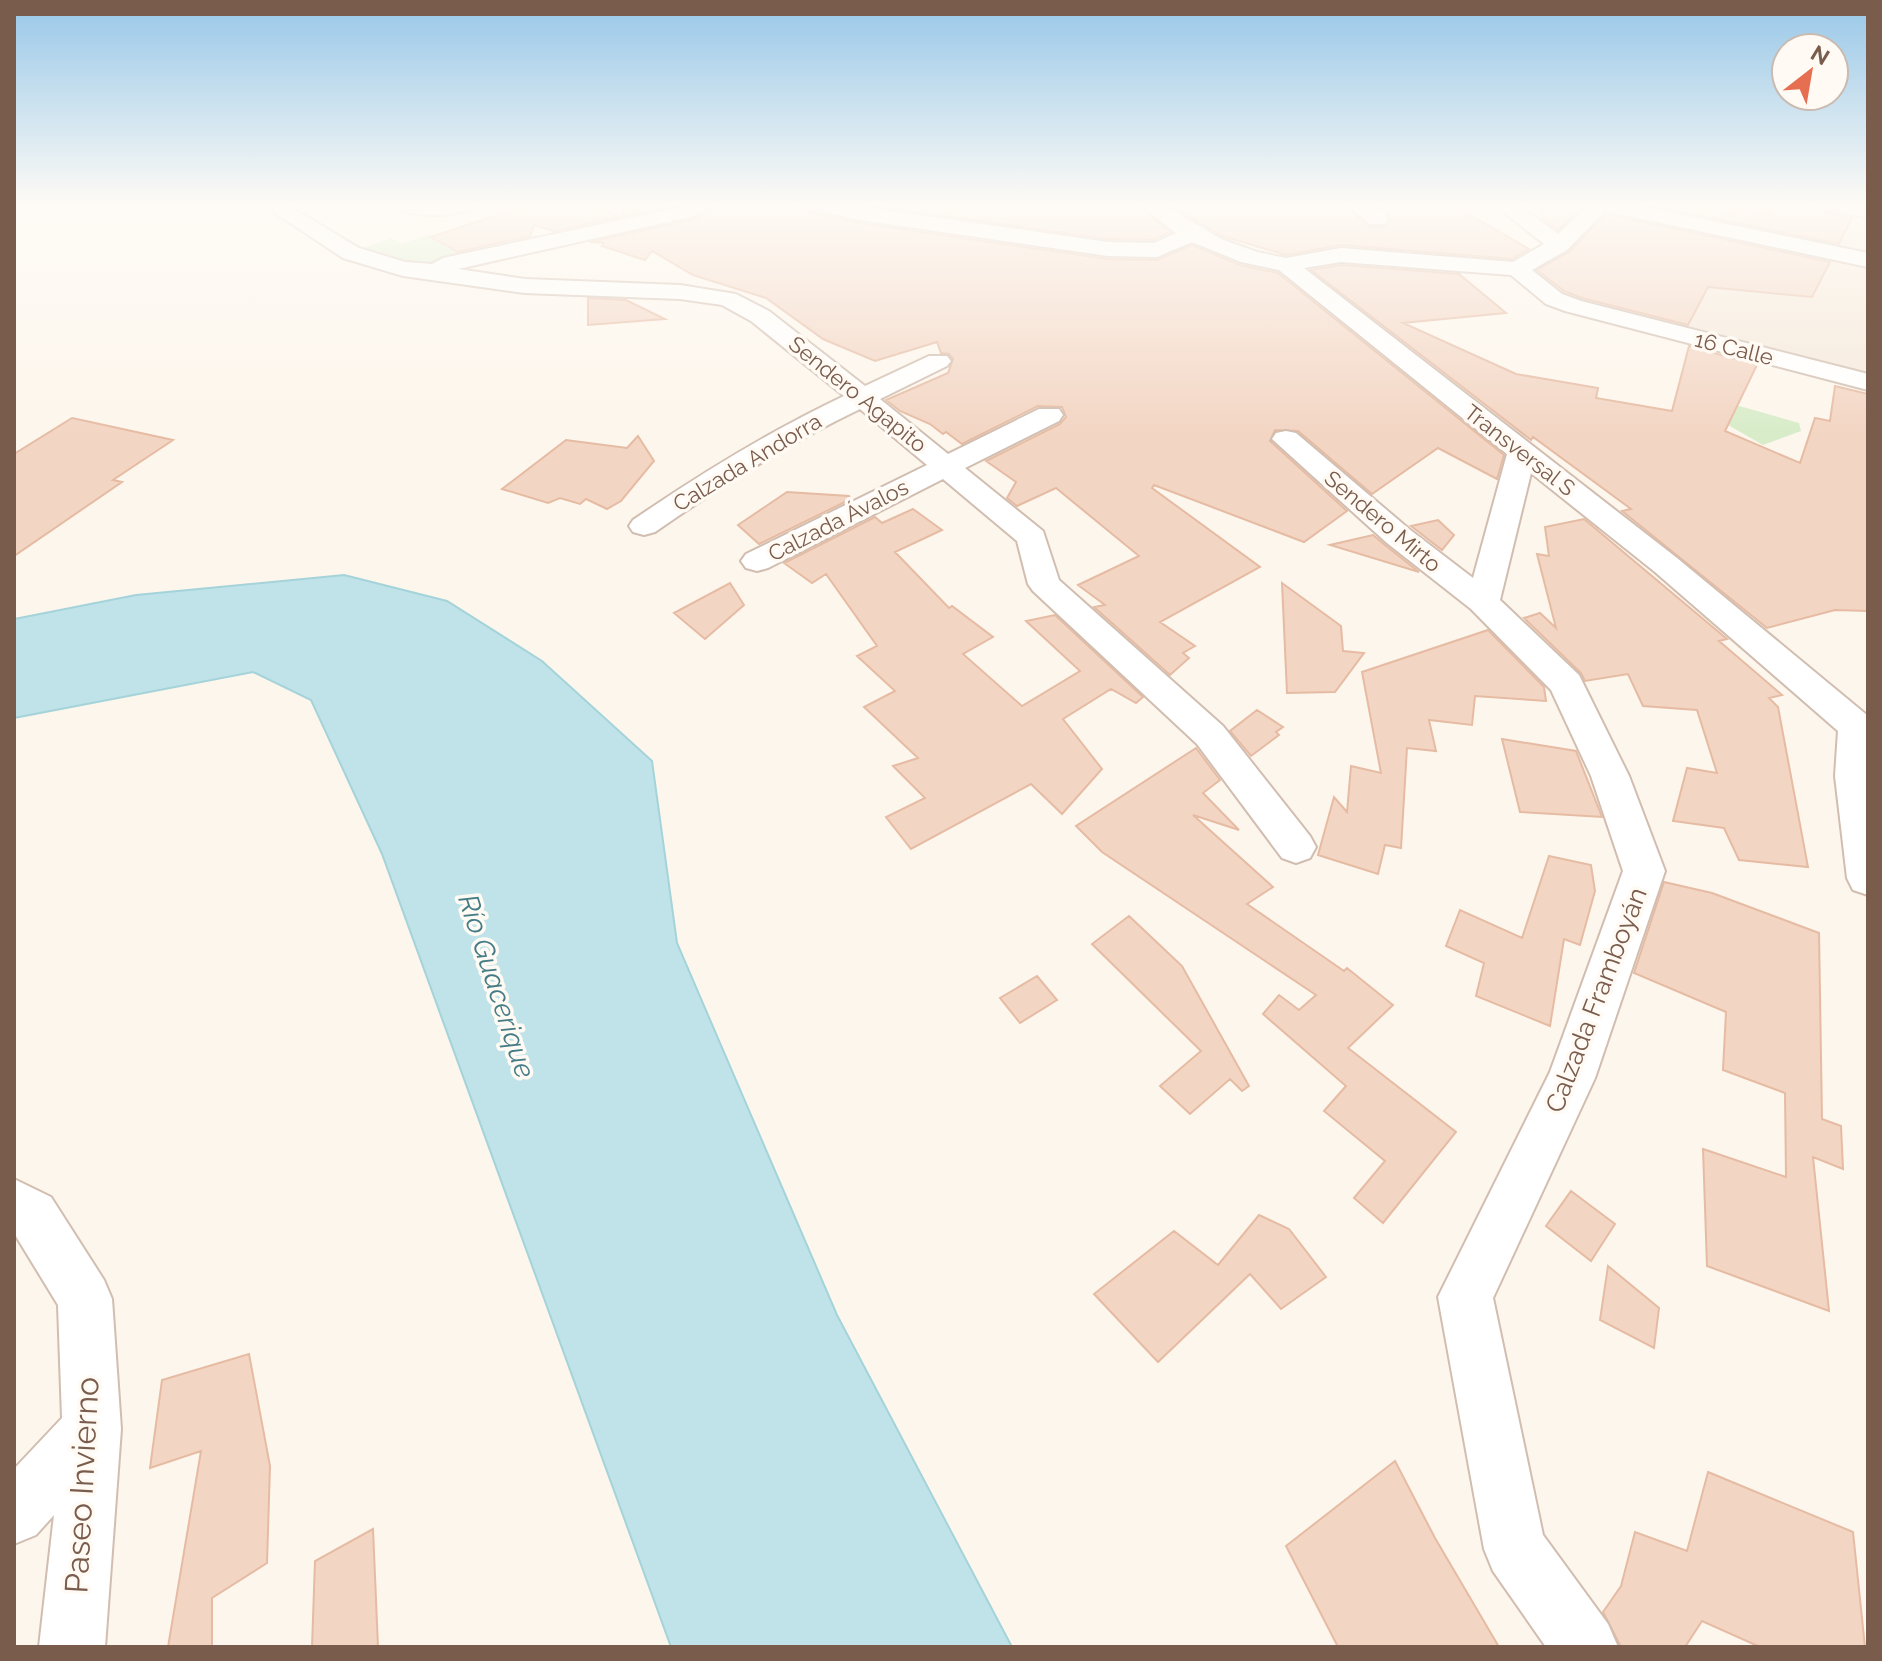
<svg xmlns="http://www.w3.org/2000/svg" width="1882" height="1661" font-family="Raleway,sans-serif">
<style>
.residential{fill:#f5e8da}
.green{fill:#d8ecc9}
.water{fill:#bfe3e8;stroke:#a5d3da;stroke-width:2}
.building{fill:#f3d5c3;stroke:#e6bba3;stroke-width:2}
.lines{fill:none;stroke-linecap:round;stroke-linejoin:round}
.minor-casing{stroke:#d1beb0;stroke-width:4}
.minor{fill:#fff;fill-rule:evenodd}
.labels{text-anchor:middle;stroke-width:7;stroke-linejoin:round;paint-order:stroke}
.far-street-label{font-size:22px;fill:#7a5c4d;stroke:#fffaf3}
.street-label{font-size:26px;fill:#7a5c4d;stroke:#fffaf3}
.water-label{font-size:28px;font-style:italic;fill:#437c86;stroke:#fffaf3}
.near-street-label{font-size:32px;fill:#7a5c4d;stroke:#fffaf3}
</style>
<rect width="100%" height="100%" fill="#fdf6ec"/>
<!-- residential -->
<path class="residential" d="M1612,203H1868V384L1616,314L1530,283V266L1593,213Z"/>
<!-- green -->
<path class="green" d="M428,235L471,259L424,270L351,253L391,238L402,244Z
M1736,405L1799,423L1801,431L1763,445L1707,413Z"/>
<!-- water -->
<path class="water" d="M344,575L447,601L542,661L652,761L677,943L837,1315L1012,1647H671L382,854L311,700L253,672L14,718V619L136,595Z"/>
<!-- building -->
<path class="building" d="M533,203H543L539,213L570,203H588L620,217L554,231L534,225L530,236L458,252L431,237Z
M624,203H682L622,217Z
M719,203H794L799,210L859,223L1108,259L1157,260L1192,245L1240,265L1278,273L1504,455L1497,479L1438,448L1372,494L1298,431L1275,430L1270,441L1347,511L1304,542L1154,485L1152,488L1260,567L1160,622L1195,646L1183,653L1189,658L1170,675L1094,607L1105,605L1078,585L1139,556L1056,488L1017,506L1007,498L1016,482L986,461L1060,424L1066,417L1062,407L1038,406L962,444L946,432L943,434L930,424L900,411L886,400L948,373L953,359L949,354L941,353L937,342L875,361L823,339L766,298L693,275L652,251L645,260L602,246L604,243L590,242L691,220L714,210Z
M854,203H1135L1170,232L1153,240L1108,239Z
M1166,203H1342L1370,227H1384L1391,221L1387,210L1374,203H1451L1468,216H1472L1529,249L1512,259L1341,245L1286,255L1222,236Z
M1637,203H1678L1737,215L1738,209L1768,215L1773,203H1809L1814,210L1852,218L1839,244Z
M1544,204L1580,210L1558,230L1541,218Z
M1606,214L1830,262L1812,297L1708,287L1688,325L1582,298L1564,291L1537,270L1569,252Z
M1341,265L1459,274L1506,313L1403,323L1516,374L1598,388L1596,398L1672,411L1689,346L1757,365L1725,431L1800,463L1815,418L1830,421L1835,386L1868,394V611L1835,610L1767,628L1622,511L1631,509L1533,437L1531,440L1311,270Z
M588,298L626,300L665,319L588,325Z
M72,418L173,440L113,480L122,482L14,556V454Z
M638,436L654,461L621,501L607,509L586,499L580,504L560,498L548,503L502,489L566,440L627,448Z
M787,492L849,496L851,499L759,544L738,525Z
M913,509L942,530L895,552L949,608L952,606L993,637L963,654L1022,706L1080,671L1026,621L1055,615L1143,697L1136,703L1111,689L1063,719L1102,769L1062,814L1031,784L911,849L886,817L925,798L893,766L918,758L864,707L895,691L857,656L877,646L826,574L812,583L784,563L875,517L882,523Z
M1584,519L1727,639L1719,641L1782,695L1769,698L1778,707L1808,867L1739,860L1724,828L1673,821L1687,768L1717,773L1697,710L1643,706L1628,674L1585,681L1581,673L1524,618L1540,613L1556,628L1537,554L1549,556L1545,527Z
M1438,520L1454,535L1442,550L1411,526Z
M1373,535L1385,545L1419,572L1330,545Z
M730,583L744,605L705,639L674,613Z
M1282,583L1341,626L1343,651L1364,653L1335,692L1287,693Z
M1488,630L1544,687L1546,701L1475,696L1472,725L1429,720L1436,751L1407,748L1401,848L1385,845L1378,874L1318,855L1334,797L1347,812L1351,766L1381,773L1362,672Z
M1257,710L1283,727L1276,732L1279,735L1251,756L1230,731Z
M1502,739L1576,751L1602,817L1520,812Z
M1196,748L1220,780L1203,793L1239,830L1193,815L1273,887L1247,904L1344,971L1347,968L1393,1005L1348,1048L1456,1132L1383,1223L1354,1198L1385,1161L1324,1111L1346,1086L1263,1014L1279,995L1299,1010L1316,995L1102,852L1076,826Z
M1549,856L1591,865L1595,891L1580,945L1564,939L1550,1026L1476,996L1484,963L1446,946L1460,910L1522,938Z
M1664,882L1712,893L1819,933L1822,1119L1841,1126L1843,1169L1813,1157L1829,1311L1707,1266L1703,1149L1786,1177L1785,1093L1723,1070L1726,1012L1634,973Z
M1129,916L1182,966L1249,1086L1242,1091L1230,1079L1190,1114L1160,1086L1201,1051L1092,944Z
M1037,976L1057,1000L1020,1023L1000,998Z
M1571,1191L1615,1224L1591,1261L1546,1226Z
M1259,1215L1289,1229L1326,1277L1281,1309L1250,1274L1158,1362L1094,1294L1174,1231L1218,1265Z
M1608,1266L1659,1308L1654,1348L1600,1320Z
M249,1354L270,1466L267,1563L212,1598V1647H168L201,1451L150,1468L162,1380Z
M1395,1461L1435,1538L1499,1647H1338L1286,1546Z
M1708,1472L1853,1532L1865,1647H1760L1702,1621L1685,1647H1621L1603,1612L1621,1586L1635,1532L1687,1551Z
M373,1529L378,1647H312L315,1561Z"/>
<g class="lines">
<defs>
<path id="minor" d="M260,203H284L359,248L405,262L432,264L443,258L677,208L689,203H716L713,207L690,217L458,269L525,279L680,285L736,294L769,311L865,386L929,356H947L951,361L947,366L880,399L948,454L1039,409H1059L1063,415L1059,421L965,468L1043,531L1059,580L1223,726L1310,836L1316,847L1310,858L1296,863L1282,858L1197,744L1033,591L1028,584L1017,541L943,479L768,568L757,571L746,568L741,561L746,554L927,465L860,409C787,444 721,486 655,532L644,535L633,532L629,526L633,520C702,473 770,431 844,396L751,321L722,305L680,299L525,293L403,276L343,258Z
M389,203H480C467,218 403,220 389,203Z
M797,203H835L1108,242L1154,243L1176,233L1138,203H1161L1221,239L1257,252L1286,258L1341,248L1513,262L1544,244L1492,203H1515L1558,234L1591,203H1624L1868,253V267L1605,211L1567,250L1532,270L1562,294L1581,301L1868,374V390L1565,311L1546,304L1511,275L1341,262L1304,268L1677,558L1868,716V895L1853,890L1847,878L1835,776L1838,731L1655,572L1531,473L1500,600L1579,675L1629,776L1665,871L1595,1078L1493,1298L1543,1535L1608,1624L1618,1647H1546L1493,1571L1484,1549L1438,1297L1550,1072L1623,871L1591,776L1551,690L1471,609L1387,543L1272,439L1276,433L1286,431L1296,433L1409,529L1473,578L1507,454L1279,270L1241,262L1192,242L1157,257L1108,256L860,220L800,207Z
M1345,203H1369L1385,213L1388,220L1384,224H1370Z
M1812,203L1868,206V218L1815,207Z
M14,1179L51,1197L104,1280L112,1299L121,1429L105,1647H39L54,1515L36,1535L14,1544V1469L62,1418L58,1305L14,1233Z"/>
</defs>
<!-- minor casing -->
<use href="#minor" class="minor-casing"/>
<!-- minor -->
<use href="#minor" class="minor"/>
</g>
<!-- sky -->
<linearGradient id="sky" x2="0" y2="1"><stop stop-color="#97c7e8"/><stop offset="0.47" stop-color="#fefbf6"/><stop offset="1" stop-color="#fefbf6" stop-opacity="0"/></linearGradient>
<rect width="1882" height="435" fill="url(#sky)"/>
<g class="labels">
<!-- far-street labels -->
<g class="far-street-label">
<text transform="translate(1734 348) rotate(14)" y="8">16 Calle</text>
<text transform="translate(858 394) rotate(39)" y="8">Sendero Agapito</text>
<text transform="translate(1520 450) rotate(38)" y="8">Transversal S</text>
<text transform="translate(747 462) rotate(-31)" y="8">Calzada Andorra</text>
<text transform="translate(838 520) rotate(-27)" y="8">Calzada Ávalos</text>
<text transform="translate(1383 521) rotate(40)" y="8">Sendero Mirto</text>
</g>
<!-- street labels -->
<g class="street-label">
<text transform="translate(1596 1000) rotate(-69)" y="9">Calzada Framboyán</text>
</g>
<!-- water labels -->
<g class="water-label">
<text transform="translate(497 986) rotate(72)" y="10">Río Guacerique</text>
</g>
<!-- near-street labels -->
<g class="near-street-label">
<text transform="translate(82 1485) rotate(-87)" y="11">Paseo Invierno</text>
</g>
</g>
<!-- border -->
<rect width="1882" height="1661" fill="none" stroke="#7a5c4d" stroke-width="32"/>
<!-- north arrow -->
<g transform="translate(1810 72) rotate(31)"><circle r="38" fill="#fffaf3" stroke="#cabbb1" stroke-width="2"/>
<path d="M0-6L14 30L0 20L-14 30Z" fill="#e76f51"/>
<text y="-12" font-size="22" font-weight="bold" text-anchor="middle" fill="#7a5c4d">N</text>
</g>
</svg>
